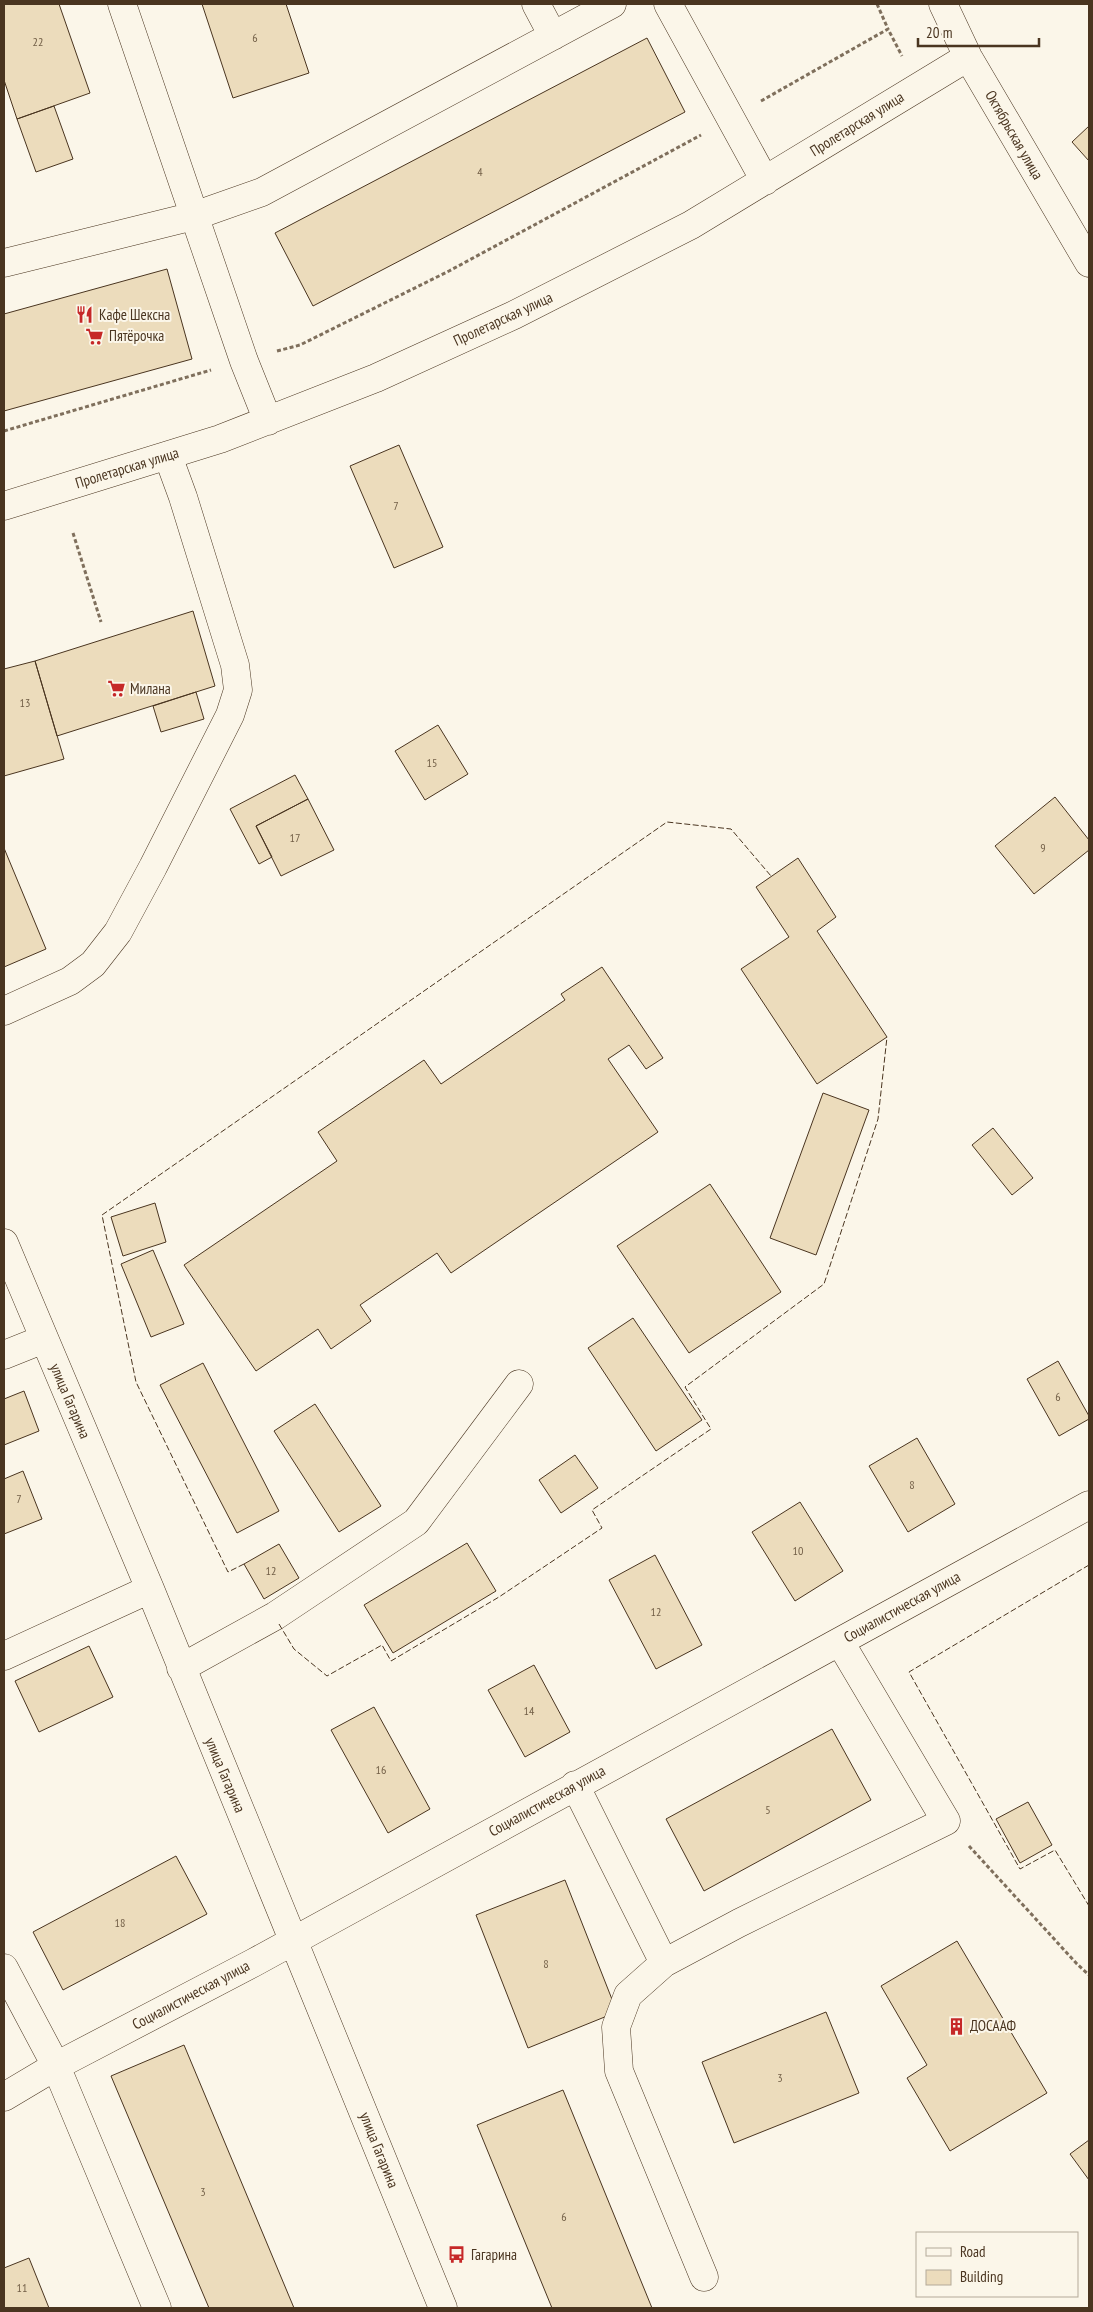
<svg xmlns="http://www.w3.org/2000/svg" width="1093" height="2312" font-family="'PT Sans Narrow',sans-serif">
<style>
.building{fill:#ecdcbc;stroke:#4a3520}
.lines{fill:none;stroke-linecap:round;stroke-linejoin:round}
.minor-casing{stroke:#4a3520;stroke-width:29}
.path{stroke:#7f6f5c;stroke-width:3;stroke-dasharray:4 2.5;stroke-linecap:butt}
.minor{stroke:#fbf6e9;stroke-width:28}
.fence{stroke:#4a3520;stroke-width:1;stroke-dasharray:6 2.5;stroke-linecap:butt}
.labels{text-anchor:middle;stroke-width:4;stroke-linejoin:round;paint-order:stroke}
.number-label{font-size:12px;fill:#725f47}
.street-label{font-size:15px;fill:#4a3520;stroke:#fbf6e9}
.poi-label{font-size:15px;fill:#4a3520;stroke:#fbf6e9;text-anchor:start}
</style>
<rect width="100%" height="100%" fill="#fbf6e9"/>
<!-- building -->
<path class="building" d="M4,4H59L90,93L17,119L4,80Z
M202,4H286L309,73L233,98Z
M647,38L685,112L313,306L275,233Z
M54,106L73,159L36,172L17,119Z
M1089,126V161L1072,142Z
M167,269L192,359L4,411V314Z
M399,445L443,547L394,568L350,466Z
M193,611L215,686L57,736L35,661Z
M35,661L64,759L4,776V669Z
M196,692L204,719L161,732L153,706Z
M438,725L468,774L425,800L395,751Z
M295,775L308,799L256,826L272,857L259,864L230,809Z
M1055,797L1089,840V850L1034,894L995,846Z
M308,799L334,850L281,876L256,826Z
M4,848L46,949L4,967Z
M798,858L836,917L817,931L887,1037L817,1084L741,969L789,937L756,887Z
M602,967L663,1058L646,1069L629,1045L608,1059L658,1132L451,1273L437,1253L360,1305L371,1321L331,1349L318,1329L256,1371L184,1265L337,1161L318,1132L424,1060L441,1084L565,1000L561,994Z
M823,1093L869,1110L816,1255L770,1238Z
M993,1128L1033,1178L1012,1195L972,1145Z
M710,1184L781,1292L689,1353L617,1246Z
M155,1203L166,1242L123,1256L111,1217Z
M153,1250L184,1324L151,1337L121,1264Z
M633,1318L702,1420L656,1451L588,1348Z
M1058,1361L1089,1416V1419L1059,1436L1027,1379Z
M203,1363L279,1511L237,1533L160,1385Z
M24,1391L39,1431L4,1445V1399Z
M315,1404L381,1506L339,1532L274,1431Z
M917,1438L955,1504L908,1532L869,1466Z
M575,1455L598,1488L561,1513L539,1480Z
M23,1471L42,1519L4,1534V1479Z
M800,1502L843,1571L795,1601L752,1532Z
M467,1543L496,1591L393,1653L364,1605Z
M279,1544L299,1578L264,1599L244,1564Z
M655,1555L702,1645L656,1669L609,1580Z
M89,1646L113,1697L39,1732L15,1681Z
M534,1665L570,1732L525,1757L488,1690Z
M374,1707L430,1809L388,1833L331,1730Z
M832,1729L871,1800L704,1891L666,1819Z
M1028,1802L1052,1845L1020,1863L996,1819Z
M176,1856L207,1914L63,1990L33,1932Z
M565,1880L617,2012L528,2048L476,1915Z
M957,1941L1047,2093L950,2151L907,2078L927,2065L881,1986Z
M826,2012L859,2093L734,2143L702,2062Z
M184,2045L294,2308H209L111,2076Z
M563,2090L652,2308H552L477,2125Z
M1089,2140V2180L1070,2154Z
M29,2258L49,2308H4V2268Z"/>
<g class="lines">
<defs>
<path id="minor" d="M122,4L244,361L268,421
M536,4L553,36
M668,4L765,181
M943,4L968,57L1089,263
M4,263L194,216L262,192L612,4
M4,506L220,439L376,378L514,315L691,225L968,57
M4,1011L70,981L93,964L118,932L153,867L230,715L238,690L235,665L183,497L168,456
M4,1243L150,1589L443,2308
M4,1355L44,1339
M4,1656L150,1589
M181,1668L275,1616L416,1522L519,1384
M575,1785L664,1963L628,1995L616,2027L619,2071L704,2277
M664,1963L739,1923L946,1821L840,1642
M4,1968L56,2066L157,2308
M4,2097L56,2066L253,1963L1089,1505"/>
</defs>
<!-- minor casing -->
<use href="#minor" class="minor-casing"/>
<!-- path -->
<path class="path" d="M877,4L888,29
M761,101L888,29L902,56
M277,351L300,345L449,271L701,135
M4,431L211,370
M73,533L101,622
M969,1846L1077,1964L1089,1975"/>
<!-- minor -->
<use href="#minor" class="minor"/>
<!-- fence -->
<path class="fence" d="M244,1564L228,1572L136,1382L102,1215L667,822L731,829L771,876
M1089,1565L909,1672L1020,1869L1055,1850L1089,1906
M279,1624L294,1649L327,1676L382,1645L391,1661L499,1597L602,1528L592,1510L711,1429L685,1387L824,1284L878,1119L887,1037"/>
</g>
<!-- icons -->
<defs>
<symbol id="restaurant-bare" viewBox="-9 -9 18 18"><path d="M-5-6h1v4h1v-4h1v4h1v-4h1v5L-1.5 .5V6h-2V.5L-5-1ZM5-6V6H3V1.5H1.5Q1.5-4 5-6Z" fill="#c62828" stroke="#fbf6e9" stroke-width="2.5" paint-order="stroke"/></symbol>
<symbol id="supermarket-bare" viewBox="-9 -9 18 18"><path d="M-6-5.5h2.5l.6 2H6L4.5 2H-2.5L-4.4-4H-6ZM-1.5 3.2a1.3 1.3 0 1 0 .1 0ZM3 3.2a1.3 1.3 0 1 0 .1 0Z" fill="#c62828" stroke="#fbf6e9" stroke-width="2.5" paint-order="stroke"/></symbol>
<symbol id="building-bare" viewBox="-9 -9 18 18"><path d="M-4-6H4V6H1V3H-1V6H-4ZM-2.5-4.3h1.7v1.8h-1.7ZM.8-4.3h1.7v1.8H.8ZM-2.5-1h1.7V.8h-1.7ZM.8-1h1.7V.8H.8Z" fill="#c62828" stroke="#fbf6e9" stroke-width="2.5" paint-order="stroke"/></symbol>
<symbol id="bus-bare" viewBox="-9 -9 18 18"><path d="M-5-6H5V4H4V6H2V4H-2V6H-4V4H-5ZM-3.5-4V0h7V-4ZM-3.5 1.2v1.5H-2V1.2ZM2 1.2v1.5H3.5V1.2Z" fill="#c62828" stroke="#fbf6e9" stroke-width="2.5" paint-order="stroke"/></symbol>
</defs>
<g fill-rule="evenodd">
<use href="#restaurant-bare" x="72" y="302" width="25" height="25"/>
<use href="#supermarket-bare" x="82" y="324" width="25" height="25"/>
<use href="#supermarket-bare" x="104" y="676" width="25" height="25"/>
<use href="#building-bare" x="944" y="2014" width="25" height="25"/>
<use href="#bus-bare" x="444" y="2242" width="25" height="25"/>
</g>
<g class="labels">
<!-- number labels -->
<g class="number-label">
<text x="255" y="42">6</text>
<text x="38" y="46">22</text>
<text x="480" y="176">4</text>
<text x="396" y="510">7</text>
<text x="25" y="707">13</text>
<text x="432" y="767">15</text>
<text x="295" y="842">17</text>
<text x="1043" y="852">9</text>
<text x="1058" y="1401">6</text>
<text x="912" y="1489">8</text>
<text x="19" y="1503">7</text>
<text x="798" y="1555">10</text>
<text x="271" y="1575">12</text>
<text x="656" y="1616">12</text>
<text x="529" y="1715">14</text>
<text x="381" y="1774">16</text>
<text x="768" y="1814">5</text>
<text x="120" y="1927">18</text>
<text x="546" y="1968">8</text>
<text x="780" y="2082">3</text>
<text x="203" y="2196">3</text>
<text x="564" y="2221">6</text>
<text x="22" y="2292">11</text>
</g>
<!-- street labels -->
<g class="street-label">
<text transform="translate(857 124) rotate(-32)" y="5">Пролетарская улица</text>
<text transform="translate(1014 135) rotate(60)" y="5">Октябрьская улица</text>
<text transform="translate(503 319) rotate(-25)" y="5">Пролетарская улица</text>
<text transform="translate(127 468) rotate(-17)" y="5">Пролетарская улица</text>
<text transform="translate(70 1401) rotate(67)" y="5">улица Гагарина</text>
<text transform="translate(902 1607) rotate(-29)" y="5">Социалистическая улица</text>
<text transform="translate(225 1775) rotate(67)" y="5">улица Гагарина</text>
<text transform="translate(547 1801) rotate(-29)" y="5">Социалистическая улица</text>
<text transform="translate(191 1995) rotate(-28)" y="5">Социалистическая улица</text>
<text transform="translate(379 2150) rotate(68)" y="5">улица Гагарина</text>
</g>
<!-- poi labels -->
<g class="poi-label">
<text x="99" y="320">Кафе Шексна</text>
<text x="109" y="341">Пятёрочка</text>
<text x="130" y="694">Милана</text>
<text x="970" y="2031">ДОСААФ</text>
<text x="471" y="2260">Гагарина</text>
</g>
</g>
<!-- border -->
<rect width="1093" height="2312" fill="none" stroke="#4a3520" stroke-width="10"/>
<!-- legend -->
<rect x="916" y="2232" width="162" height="65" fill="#fbf6e9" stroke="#b4a999"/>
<rect x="926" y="2248" width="25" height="8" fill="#fbf6e9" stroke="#b4a999"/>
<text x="960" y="2257" font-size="15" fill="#4a3520">Road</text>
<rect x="926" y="2270" width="25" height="15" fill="#ecdcbc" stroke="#b4a999"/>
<text x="960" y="2282" font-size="15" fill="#4a3520">Building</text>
<!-- scale -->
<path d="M918 38v8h121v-8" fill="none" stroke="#4a3520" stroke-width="2.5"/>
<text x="926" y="38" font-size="15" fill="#4a3520" stroke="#fbf6e9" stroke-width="4" paint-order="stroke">20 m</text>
</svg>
